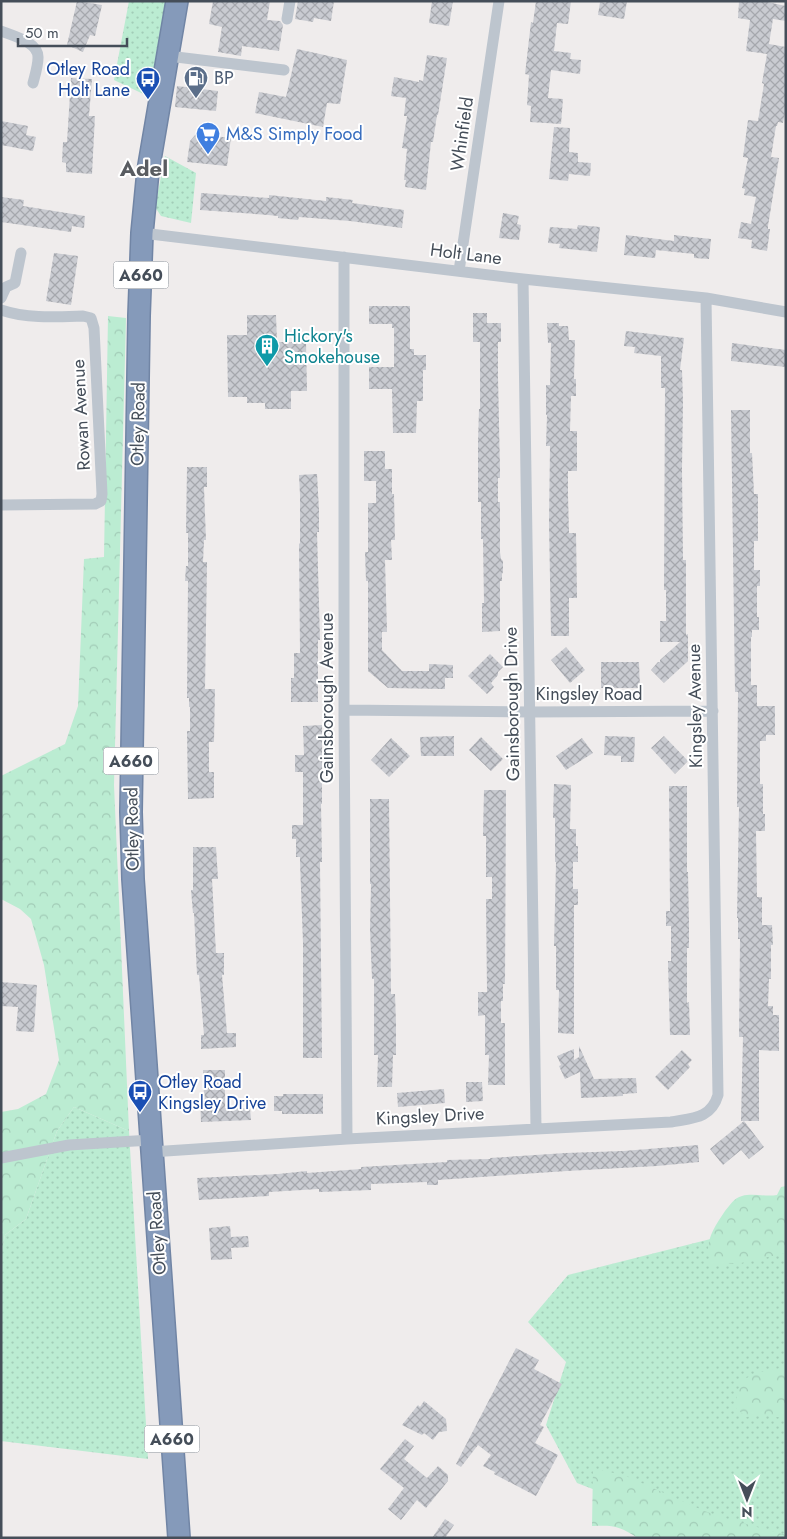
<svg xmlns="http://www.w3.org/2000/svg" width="787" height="1539" font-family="Jost,sans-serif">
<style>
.grass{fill:url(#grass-dots)}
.forest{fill:url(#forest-crowns)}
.building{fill:url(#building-cross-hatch)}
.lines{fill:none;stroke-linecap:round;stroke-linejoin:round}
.highway-casing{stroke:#7185a5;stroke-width:24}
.street{stroke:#bdc5ce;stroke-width:11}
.highway{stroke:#859aba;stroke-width:21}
.labels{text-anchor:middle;stroke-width:4;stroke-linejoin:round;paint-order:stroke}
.shield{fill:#fff;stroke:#7d838b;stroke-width:1}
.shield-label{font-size:16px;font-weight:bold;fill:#454e59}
.transit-label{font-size:18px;fill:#164399;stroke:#fff;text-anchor:end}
.service-label{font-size:18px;fill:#4e5e75;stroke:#fff;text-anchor:start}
.shop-label{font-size:18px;fill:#366cbe;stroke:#fff;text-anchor:start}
.street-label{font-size:18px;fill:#454e59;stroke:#fff}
.culture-label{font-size:18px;fill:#0d838f;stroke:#fff;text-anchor:start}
.district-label{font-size:22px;font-weight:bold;fill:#595c61;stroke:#fff}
</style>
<defs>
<pattern id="grass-dots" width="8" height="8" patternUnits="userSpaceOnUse" patternTransform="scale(1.25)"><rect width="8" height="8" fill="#bbecd2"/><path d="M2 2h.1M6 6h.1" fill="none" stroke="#a2ccb7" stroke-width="1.8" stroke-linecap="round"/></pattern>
<pattern id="forest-crowns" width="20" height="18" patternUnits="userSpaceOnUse" patternTransform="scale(1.25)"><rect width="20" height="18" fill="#bbecd2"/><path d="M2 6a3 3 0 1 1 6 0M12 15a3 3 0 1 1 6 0" fill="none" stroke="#a2ccb7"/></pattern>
<pattern id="building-cross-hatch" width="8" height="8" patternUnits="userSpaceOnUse" patternTransform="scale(1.25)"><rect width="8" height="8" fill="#c9cbd1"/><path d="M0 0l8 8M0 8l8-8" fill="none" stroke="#a5a7ad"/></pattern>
</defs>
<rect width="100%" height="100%" fill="#efecec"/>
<!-- grass -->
<path class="grass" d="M129,1H177L160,102L114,80Z
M165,156L196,173L191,223L161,216L155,207Z
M74,1107L129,1131L148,1459L1,1441V1255L5,1235L26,1219L57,1131Z
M786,1220V1538H720L577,1483L546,1425L566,1362L528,1322L568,1275Z"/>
<!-- forest -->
<path class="forest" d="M108,316L126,318L114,785L129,1131L74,1107L57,1131L26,1219L5,1235L1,1256V1112L18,1109L46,1094L59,1060L44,965L31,919L20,909L1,899V776L65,744L78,706L84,559L104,557Z
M786,1186V1253L741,1263L711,1265C703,1243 713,1229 725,1211C730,1205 734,1198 742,1196C753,1193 766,1197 777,1195L781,1187Z
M786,1367V1418L759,1415L746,1417L736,1408L737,1394L741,1381L756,1373Z
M593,1468L626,1476L702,1510L721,1517L786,1535V1538H638C619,1526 614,1525 592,1526Z"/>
<!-- building -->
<path class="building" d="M77,1L102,5L95,36L90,35L83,52L67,45Z
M213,1H270L267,20L280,21L283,25L279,51L242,46L241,56L218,52L222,27L209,24Z
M298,1H334L331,21L314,18L313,22L295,19Z
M432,1H453L449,26L429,23Z
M536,1H571L568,24L557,23L554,51L571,53L570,59L581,60L580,74L551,70L548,98L563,99L561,124L530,122L531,106L527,105L529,75L525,74L531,22L533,23Z
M606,1H627L624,19L598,15L600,2L606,3Z
M739,1H762L786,6V21L773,19L769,44L786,47V107L783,123L778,122L777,126H776L771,157L779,158L768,226V229H770L767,251L751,248L752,240L738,238L741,222L751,224L756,197L744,195L745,189L742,188L748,158L743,157L748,120L758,121L764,84L762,83L767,54L746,51L750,20L738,18Z
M297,49L347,60L340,104L327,103L323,127L255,113L259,92L286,97Z
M427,55L447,58L438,115H437L433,142H431L426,190L405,187L406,180H404L407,149L402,148L407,116H404L406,98L391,96L394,77L419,82V80L423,81Z
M71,78L92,79L89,116H95L92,174L66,172V163L62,162L63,142H67Z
M177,86L218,91L216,111L175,107Z
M1,121L28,126L26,135L36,137L33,151L1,145Z
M554,127L570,128L569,152L578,153V162L591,163L590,176L569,174L568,181L549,179Z
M196,134L231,138L227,166L187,162L190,141Z
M201,193L269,198V195L326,201V197L353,200L352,203L404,210L402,228L350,221L299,217L298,220L278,218V216L268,215L200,210Z
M1,197L24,200L23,206L85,216L84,228L72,226L71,232L1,222Z
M503,213L519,216L517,224L521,225L519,240L499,238Z
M578,225L600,227L597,252L559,248L560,244L548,243L550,227L577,229Z
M626,235L674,241V235L711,239L709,259L694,258V254L656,250L655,258L624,255Z
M54,253L78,256L71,305L46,301Z
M369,306H410V349H414V355H426V370H423V401H417L416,433H393L392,389H369V367H394V328H392V324H369Z
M473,313H487V323H501V342H498V377L500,469V478H498V502H500V552L501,559L503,561V572L502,574V581H500V631L482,632V603H484L483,539H481V502H478V443L479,409H480V342H473Z
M247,315H276L277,342H306L307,391H291V409H265V403H247V397H228L227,335H247Z
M547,323H559V326H568L569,340H575L574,379H576V396H571L570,431H577V471H568V495L569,533H576L577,598H569V636H551L549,523L550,446H546L547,415H546V385H550L551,343H548Z
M626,331L684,338L680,370H682L683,401L682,469L683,560H686V635L688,634V661L664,683L651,670L658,662H660V660L680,642H660V621H666V590H664L665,388H661V356L634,353L635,347L624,346Z
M732,343L786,350V367L731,361Z
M731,410H750V453H752L754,494H758V541H754V570H760V586H757V617H759V630H752V637H751V685H757V706H775V735H766V741H760V784H763V814H765V831H756L757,897H762V925H772L773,945H771V979H769L768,1006H773V1015H779V1051L759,1050V1121H741L743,1037H739L740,939H738V918H737L739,807H737L738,692H735Z
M364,451H385V469H392V494H394L395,540H391L392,560H385L387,632H382V650L402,671H429V664L453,665V678H445V689L388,688L368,671V581H366L365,552H368V503H376V481H364Z
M187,467H207V487H204L206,540H204L203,562H207L205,689H215L214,742H209V772H214V798L188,799L187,731H190V707H189V698H187L188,581H185L186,566H188V533H186Z
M317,474L319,510V532H317L320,640H318V702H291V678H294V653H300L299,544L300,543V495L299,475Z
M566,647L585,670L570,683L551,660Z
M490,654L503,667L498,672V675L491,683L494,687L487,694L468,676Z
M601,662H639L640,688H601Z
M322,725V804H321L322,862H320L322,1058H303V943L300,862V857H296V839H292V825H303V772H295V755H304L303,726Z
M454,736V756H421L420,737Z
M605,736L635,737L634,762H621V756L604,755Z
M664,736L688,761L675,774L651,748Z
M481,737L503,759L491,771L469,750Z
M391,738L410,756L389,777L371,760Z
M582,738L593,753L566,770L556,756Z
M554,784L571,785L570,829H576V846H578V862H573V889H578V905H574V1034L558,1033L559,990H556V946H554L556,862H555V818H553Z
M669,786H687V872H688L689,924V948H687V1003L689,1002L690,1035H670L668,961H671V926H666V911H670Z
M484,790H506L505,984H503V1001H501V1023H505V1085H488L489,1055H485V1015L478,1016V992H487L486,899H492V877H486V836H483Z
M370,799H389L391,994H395L396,1023V1055H393L392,1087H377L378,1055H374V979H372L370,929L371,884H370Z
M193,847H216L218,879H212L216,953H224V975H222L227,1033H236V1047L201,1049V1035H204L199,975H197L194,913H193L191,890H193Z
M1,982L37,985L34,1032L16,1031L18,1007L1,1006Z
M579,1046L594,1079L636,1078L637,1093L623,1094V1096L581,1098L580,1072L565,1079L559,1066L561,1065L557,1056L574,1049V1060L579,1057Z
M682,1050L692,1060L688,1064L690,1067L668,1090L655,1077Z
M203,1070H225V1108H250L251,1120L201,1122L200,1098L204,1097Z
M466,1082H482L483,1101L466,1102Z
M444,1089L445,1103L398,1107L397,1093Z
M283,1094H323V1114H282V1111H274V1096H283Z
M744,1121L764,1147L749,1159L741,1150L723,1165L710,1149Z
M698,1145L699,1162L657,1166L567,1171L438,1180V1185H427V1182L371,1184V1190L319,1192V1189L269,1192V1196L199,1200L197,1178L278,1174L307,1171V1173L361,1169V1167L447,1162V1160L490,1159V1158L566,1153L623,1151Z
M230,1226L231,1237L248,1236L249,1247L231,1248L232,1259L211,1260L209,1228Z
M516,1348L539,1360L534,1369L562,1384L540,1425L544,1427L535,1443L558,1455L536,1496L494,1474L495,1472L483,1466L491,1455L478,1445L461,1467L456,1464Z
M424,1401L446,1419L447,1431L439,1432L433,1440L424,1433L422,1435L402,1425L418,1405L420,1407Z
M405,1439L414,1446L404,1459L427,1478L438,1466L448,1475V1481L426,1508L417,1500L401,1520L388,1509L404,1488L380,1469Z
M445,1519L454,1525L445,1538H432Z"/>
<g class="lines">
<defs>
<path id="highway" d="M177,1L148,171L142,233L139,316L131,812L133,879L179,1538"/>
</defs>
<!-- highway casing -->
<use href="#highway" class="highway-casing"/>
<!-- street -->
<path class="street" d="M287,19L290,1
M1,31C13,36 39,42 38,58C38,66 35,75 33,83
M168,56L284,70
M142,233L523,279L706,298L786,312
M344,257V715L347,1139
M459,271L499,1
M523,279L536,1128
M1,298L6,287L15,283L21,253
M1,310C28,319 56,317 83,316L91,318L94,328L102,494L101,501L95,504L1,505
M344,710L529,712L713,711
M151,1152L347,1139L671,1122C692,1118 711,1119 718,1095L717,1030L706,298
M1,1158L69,1145L151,1140"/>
<!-- highway -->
<use href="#highway" class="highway"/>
</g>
<!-- icons -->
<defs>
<symbol id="fuel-pin" viewBox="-11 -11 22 30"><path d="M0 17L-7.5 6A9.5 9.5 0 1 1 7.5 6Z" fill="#5c6f8a" stroke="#fff"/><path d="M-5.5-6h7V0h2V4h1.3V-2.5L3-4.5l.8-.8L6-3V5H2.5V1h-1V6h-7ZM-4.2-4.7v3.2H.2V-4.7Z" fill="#fff"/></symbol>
<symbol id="bus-pin" viewBox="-11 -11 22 30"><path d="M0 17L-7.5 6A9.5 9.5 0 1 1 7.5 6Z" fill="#1a4fb4" stroke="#fff"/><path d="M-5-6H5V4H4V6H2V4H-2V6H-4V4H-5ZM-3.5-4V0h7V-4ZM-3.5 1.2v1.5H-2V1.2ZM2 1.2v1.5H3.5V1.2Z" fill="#fff"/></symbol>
<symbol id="supermarket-pin" viewBox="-11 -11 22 30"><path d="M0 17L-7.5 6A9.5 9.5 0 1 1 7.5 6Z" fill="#3f7fe0" stroke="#fff"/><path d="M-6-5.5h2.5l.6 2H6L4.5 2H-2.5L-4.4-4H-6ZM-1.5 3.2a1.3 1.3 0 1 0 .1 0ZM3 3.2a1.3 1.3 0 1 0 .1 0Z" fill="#fff"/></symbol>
<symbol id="building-pin" viewBox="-11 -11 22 30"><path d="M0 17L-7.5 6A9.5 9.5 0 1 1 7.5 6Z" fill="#0f9aa8" stroke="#fff"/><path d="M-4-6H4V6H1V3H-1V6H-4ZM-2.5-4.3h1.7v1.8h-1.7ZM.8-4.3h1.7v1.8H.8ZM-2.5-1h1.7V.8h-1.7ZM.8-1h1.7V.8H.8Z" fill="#fff"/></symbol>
</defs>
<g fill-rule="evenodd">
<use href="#fuel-pin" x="182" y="64" width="28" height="38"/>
<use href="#bus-pin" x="134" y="65" width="28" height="38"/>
<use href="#supermarket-pin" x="194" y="120" width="28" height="38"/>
<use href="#building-pin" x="253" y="332" width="28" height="38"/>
<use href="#bus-pin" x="126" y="1078" width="28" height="38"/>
</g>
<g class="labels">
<!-- shield labels -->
<g class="shield">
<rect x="113.5" y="261.5" width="55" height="27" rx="4"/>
<rect x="103.5" y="747.5" width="55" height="27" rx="4"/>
<rect x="144.5" y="1425.5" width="55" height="27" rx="4"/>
</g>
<g class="shield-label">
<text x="141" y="281">A660</text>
<text x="131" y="767">A660</text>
<text x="172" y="1445">A660</text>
</g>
<!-- transit labels -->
<g class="transit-label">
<text x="130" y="75">Otley Road<tspan x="130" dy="21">Holt Lane</tspan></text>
<text x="158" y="1088" text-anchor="start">Otley Road<tspan x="158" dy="21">Kingsley Drive</tspan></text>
</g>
<!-- service labels -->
<g class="service-label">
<text x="214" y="84">BP</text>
</g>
<!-- shop labels -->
<g class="shop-label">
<text x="226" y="140">M&amp;S Simply Food</text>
</g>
<!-- street labels -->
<g class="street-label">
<text transform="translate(462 134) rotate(-82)" y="6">Whinfield</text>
<text transform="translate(466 254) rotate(7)" y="6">Holt Lane</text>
<text transform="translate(81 415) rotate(-93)" y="6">Rowan Avenue</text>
<text transform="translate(138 424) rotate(-89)" y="6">Otley Road</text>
<text x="589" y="700">Kingsley Road</text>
<text transform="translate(327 698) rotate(-90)" y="6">Gainsborough Avenue</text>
<text transform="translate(512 704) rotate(-91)" y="6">Gainsborough Drive</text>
<text transform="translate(695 706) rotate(-91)" y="6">Kingsley Avenue</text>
<text transform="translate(132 829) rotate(-91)" y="6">Otley Road</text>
<text transform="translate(430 1116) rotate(-3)" y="6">Kingsley Drive</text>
<text transform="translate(157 1233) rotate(-94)" y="6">Otley Road</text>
</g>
<!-- culture labels -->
<g class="culture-label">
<text x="284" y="342">Hickory's<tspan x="284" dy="21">Smokehouse</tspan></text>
</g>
<!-- district labels -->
<g class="district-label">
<text x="144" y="176">Adel</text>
</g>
</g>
<!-- border -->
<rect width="787" height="1539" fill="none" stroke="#454e59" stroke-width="5"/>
<!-- north arrow -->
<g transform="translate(747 1499) rotate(180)" stroke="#ffffff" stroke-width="4" paint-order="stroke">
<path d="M0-4L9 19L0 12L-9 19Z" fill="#454e59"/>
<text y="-8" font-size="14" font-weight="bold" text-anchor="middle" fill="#454e59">N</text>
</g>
<!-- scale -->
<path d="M18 38v8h109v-8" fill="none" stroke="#454e59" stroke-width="2.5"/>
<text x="25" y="38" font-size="15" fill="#454e59" stroke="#ffffff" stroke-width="4" paint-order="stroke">50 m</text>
</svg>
